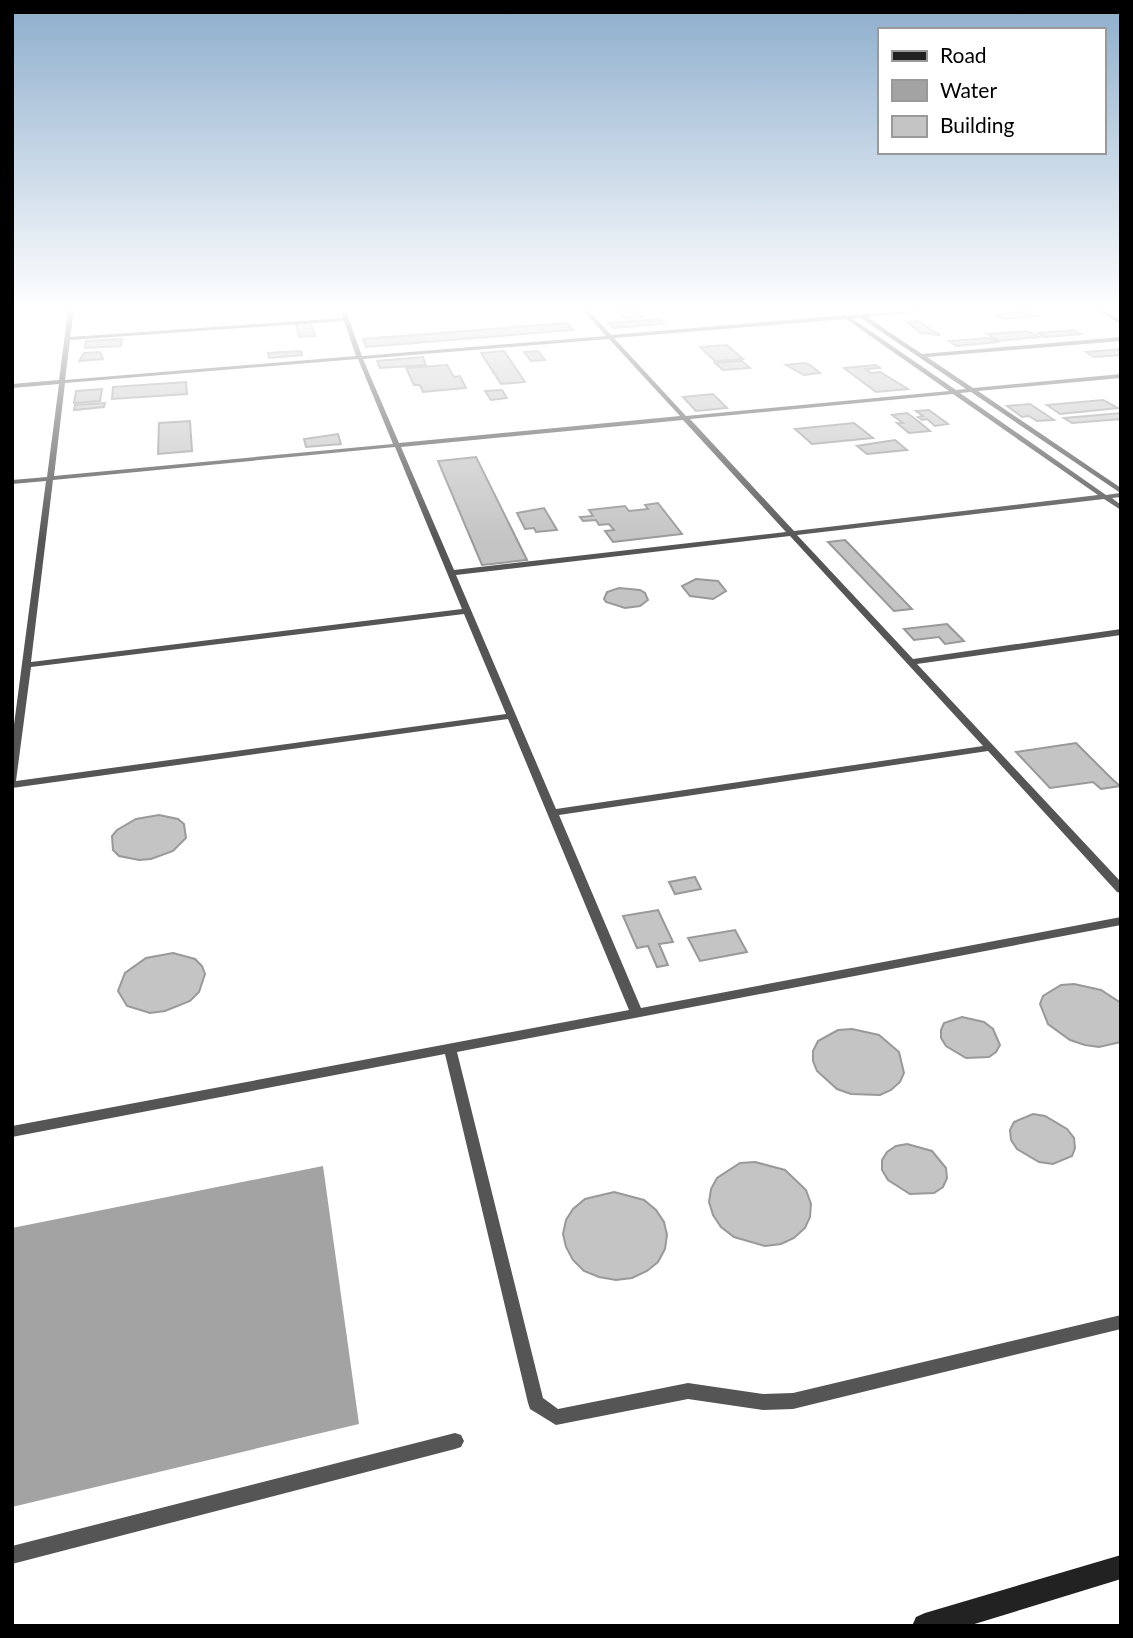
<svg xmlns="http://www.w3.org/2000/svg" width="1133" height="1638" font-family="Lato,sans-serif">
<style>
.water{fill:#a3a3a3}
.building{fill:#c4c4c4;stroke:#999;stroke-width:2}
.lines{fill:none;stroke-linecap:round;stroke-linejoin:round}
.lane{fill:#555;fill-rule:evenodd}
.secondary{fill:#222;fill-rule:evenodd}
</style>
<rect width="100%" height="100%" fill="#fff"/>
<!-- water -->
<path class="water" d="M323,1166L359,1424L12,1507V1228Z"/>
<!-- building -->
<path class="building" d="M638,311L643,317L623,318L617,312Z
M1031,311L1039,316L1003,319L995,314Z
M659,319L664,324L614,328L609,323Z
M918,321L940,335L920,333L907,322Z
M311,323L315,336L299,337L296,324Z
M566,323L573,330L366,347L363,339Z
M1073,330L1081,334L1045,337L1037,333Z
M1027,331L1039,337L999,341L987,334Z
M989,338L997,342L956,346L949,341Z
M122,339L121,346L85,348L86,341Z
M727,345L743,359L715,361L700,347Z
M1121,349V355L1094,357L1086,352Z
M301,351L302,355L269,358L268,353Z
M504,351L525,382L501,384L481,353Z
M538,351L545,360L531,361L524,352Z
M100,352L103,359L79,361L84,353Z
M423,357L426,365L380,368L377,361Z
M742,361L750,368L723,370L715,363Z
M804,363L810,365L820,373L804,375L786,365Z
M447,365L454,377L460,376L466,388L423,392L420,385H414L406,368Z
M876,365L880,368L866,369L871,373L880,372L908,389L876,392L844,368Z
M186,382L187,394L112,399L113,387Z
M102,389L100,401L74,403L76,391Z
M502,390L507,398L491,400L485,391Z
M713,394L727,408L696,411L683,397Z
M1103,400L1118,408L1060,414L1047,405Z
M105,403L104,407L74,410L75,405Z
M1030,404L1054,420L1037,421L1029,416L1022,417L1007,406Z
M929,410L948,424L935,426L927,419L922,420L918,417L923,416L916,411Z
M907,413L918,421L930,431L909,433L897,423H903L892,415Z
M1121,413V419L1072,423L1064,418Z
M190,421L192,451L158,454L159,423Z
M854,423L873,438L812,444L795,429Z
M338,434L341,444L306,447L304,439Z
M895,440L907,450L867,454L857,446Z
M476,457L527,560L482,565L438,461Z
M658,503L682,534L613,542L605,531L614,530L609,524L599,525L596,520L583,521L580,517L593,516L589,510L625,506L629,511L648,509L645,505Z
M544,508L557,530L536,532L534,528L525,529L517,513Z
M845,540L912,609L894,611L828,542Z
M696,579L718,581L726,591L713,599L690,596L682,586Z
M619,588L640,590L645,593L648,600L640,606L625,608L606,602L604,599L607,592Z
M947,624L964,641L945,644L939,637L914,640L904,629Z
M1076,743L1112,779L1120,786L1101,789L1093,782L1050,788L1016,752Z
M159,815L178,819L184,824L186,838L173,851L151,859L139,860L119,856L113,850L112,836L117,830L136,819Z
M695,877L701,889L675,894L669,882Z
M658,910L673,942L659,944L668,965L657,967L648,946L637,948L623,916Z
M735,930L747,952L700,961L688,938Z
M173,953L195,959L202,966L205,974L199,992L190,1001L165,1011L150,1013L127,1006L118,991L125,973L146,958Z
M1074,984L1101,990L1121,1003V1042L1099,1047L1085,1045L1070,1040L1048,1024L1040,1004L1043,996L1061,985Z
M962,1017L984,1022L993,1029L1000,1045L996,1052L989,1057L966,1058L946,1046L941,1038V1030L944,1023Z
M852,1029L879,1035L899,1052L904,1073L900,1082L891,1090L880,1095L851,1094L837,1089L817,1071L813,1061V1051L818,1041L838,1030Z
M1033,1114L1045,1116L1067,1129L1074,1138L1075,1148L1072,1156L1053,1164L1039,1162L1017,1149L1011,1140L1010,1130L1014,1122Z
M907,1144L932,1151L946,1168L947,1178L943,1187L934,1193L910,1194L888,1180L882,1170V1160L887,1152L896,1146Z
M755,1162L785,1170L806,1190L811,1204L810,1217L805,1228L794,1238L781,1244L765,1246L734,1237L721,1227L713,1215L709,1202L711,1189L717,1178L740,1163Z
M614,1192L644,1200L656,1210L664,1222L667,1235L665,1249L658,1262L647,1271L632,1278L616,1280L599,1277L584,1271L573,1260L566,1247L563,1234L566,1220L573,1209L585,1199Z"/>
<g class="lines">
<!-- lane -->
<path class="lane" d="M68,311H74L70,337L343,318L341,311H346L362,356L606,336L584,311H589L611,335L847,315L927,311L867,317L922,354L1121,337V341L927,357L973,388L1121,374V378L978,391L1121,488V497L1112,498L1121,505V510L1104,499L797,535L913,659L1121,629V635L917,664L1121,882V893L1117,892L988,751L559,815L641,1008L1121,917V925L457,1052L543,1398L558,1409L688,1383L763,1394L793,1393L1121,1315V1329L793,1409L763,1410L688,1399L556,1425L530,1409L528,1403L445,1054L12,1137V1126L629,1010L508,719L12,788V740L46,481L12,484V480L47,477L59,384L12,388V384L59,380ZM861,318L966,389L956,390L853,319ZM846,319L949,391L686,416L614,338ZM344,321L356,356L65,380L70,340ZM609,339L680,416L399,443L363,359ZM358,359L393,444L54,476L65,383ZM971,392L1119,492L1120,493L1106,495L960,393ZM953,394L1098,495L794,531L690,419ZM683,420L786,532L454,570L401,447ZM395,447L462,609L31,662L53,480ZM790,536L983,746L556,809L456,575ZM464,614L506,714L16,781L31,667Z
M1098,311H1104L1121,320V324Z
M455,1433L461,1435L464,1441L461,1447L455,1449L12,1564V1546Z"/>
<!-- secondary -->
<path class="secondary" d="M1121,1555V1579L968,1626H912L916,1617L925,1613Z"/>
</g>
<!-- sky -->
<linearGradient id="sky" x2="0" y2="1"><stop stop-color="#8cadcc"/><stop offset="0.57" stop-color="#fff"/><stop offset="1" stop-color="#fff" stop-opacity="0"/></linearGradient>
<rect width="1133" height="541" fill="url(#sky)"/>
<!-- border -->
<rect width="1133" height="1638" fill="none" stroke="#000000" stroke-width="28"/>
<!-- legend -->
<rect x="878" y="28" width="228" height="126" fill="#ffffff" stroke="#999999" stroke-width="2"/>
<rect x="892" y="51" width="35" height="10" fill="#222222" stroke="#999999" stroke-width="2"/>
<text x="940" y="63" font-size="21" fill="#000000">Road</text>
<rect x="892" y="80" width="35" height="21" fill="#a3a3a3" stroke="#999999" stroke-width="2"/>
<text x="940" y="98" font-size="21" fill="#000000">Water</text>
<rect x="892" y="116" width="35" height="21" fill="#c4c4c4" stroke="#999999" stroke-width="2"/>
<text x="940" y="133" font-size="21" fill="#000000">Building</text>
</svg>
